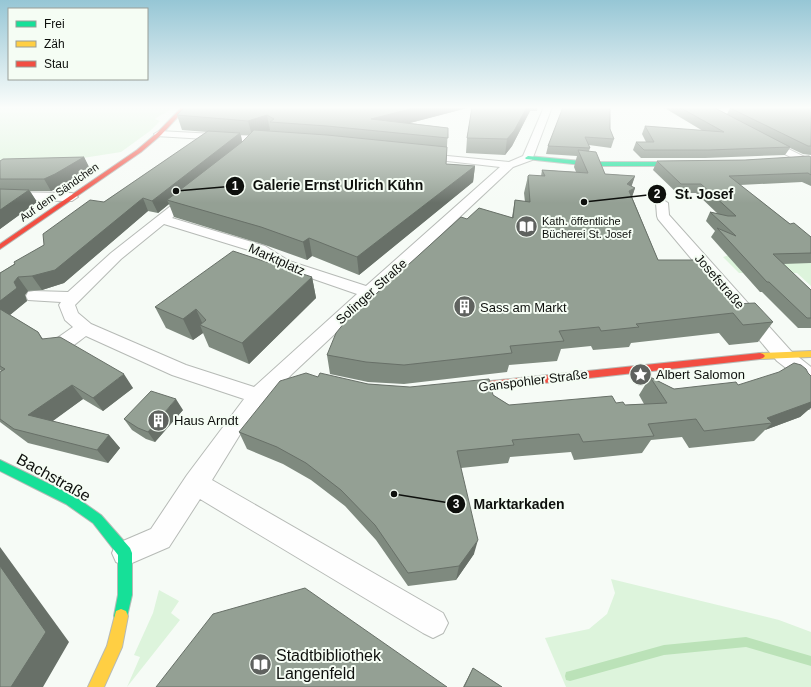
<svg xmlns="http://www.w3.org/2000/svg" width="811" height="687" font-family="Arial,sans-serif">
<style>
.green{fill:#ddf4dc}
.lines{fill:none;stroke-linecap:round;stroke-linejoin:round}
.stream{fill:#bbe2b8;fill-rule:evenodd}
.street-casing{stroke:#b6bab6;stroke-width:2}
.fast-casing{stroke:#b6bab6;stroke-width:2}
.slow-casing{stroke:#b6bab6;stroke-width:2}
.jam-casing{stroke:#b6bab6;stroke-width:2}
.street{fill:#fefefe;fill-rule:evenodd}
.fast{fill:#16e098;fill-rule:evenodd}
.slow{fill:#ffcf43;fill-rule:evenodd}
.jam{fill:#f24e42;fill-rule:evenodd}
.wall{fill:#7f8a7f;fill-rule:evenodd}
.shaded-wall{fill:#687068}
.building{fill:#94a094;stroke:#687068}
.labels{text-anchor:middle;stroke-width:4;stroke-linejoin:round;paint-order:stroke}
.far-street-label{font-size:11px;fill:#0e100d;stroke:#f5fdf4}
.far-poi-label{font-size:11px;fill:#0e100d;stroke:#f5fdf4;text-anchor:start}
.street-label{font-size:13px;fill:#0e100d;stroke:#f5fdf4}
.poi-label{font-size:13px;fill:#0e100d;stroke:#f5fdf4;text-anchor:start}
.near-street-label{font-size:16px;fill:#0e100d;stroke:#f5fdf4}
.near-poi-label{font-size:16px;fill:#0e100d;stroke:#f5fdf4;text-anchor:start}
.leader{fill:none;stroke:#0e100d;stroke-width:1.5}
.callout-dot{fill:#0e100d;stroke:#f5fdf4;stroke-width:1.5}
.mark-label{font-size:12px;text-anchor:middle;font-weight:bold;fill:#fff}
.callout-label{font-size:14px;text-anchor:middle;font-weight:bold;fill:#0e100d;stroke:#f5fdf4;stroke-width:4;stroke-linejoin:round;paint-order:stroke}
</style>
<rect width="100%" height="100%" fill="#f6fbf6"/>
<!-- green -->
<path class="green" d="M0,107H173C166,114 161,114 155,119L160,121L150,131L121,152L0,171Z
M733,254L786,263H811V286L797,273H739L723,257Z
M611,579L779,620L811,632V687H566L545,638L589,629L607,614L615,593Z
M159,590L179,601L171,613L180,620L127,687L140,657L134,655L153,613Z"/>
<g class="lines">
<!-- stream -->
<path class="stream" d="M746,637L811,656V666L746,647L664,655L570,681L566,680L565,676L566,672L570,671L664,645Z"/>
<defs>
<path id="street" d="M544,107H552L532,160L513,167L292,374L265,402L244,428L212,480L443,613L448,623L443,633L433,638L423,633L200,499L169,547L125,566L116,562L112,553L116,544L151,529L187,475L244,399L172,375L86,336C76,343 66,354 53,351L50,346L53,341L73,327L65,320L59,305L61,302L28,300L26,296L28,292L34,291L68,292L111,253L186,194L190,193L196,197L194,200L172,218L265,246L289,261L366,286L500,167L421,158L416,155L417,153L509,162L523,156ZM164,224L255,252L279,267L357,294L254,387L186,365L91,324L78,313L75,305L121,259Z
M739,107H777L773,110L711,115L707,112L711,109Z
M159,131L271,137L276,140L271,143L156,136L154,134Z
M766,138L811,160V167L762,143L761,141Z
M0,192L72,193L78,197L72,201L0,200Z
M662,199L668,203L669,215L791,351L811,367V384L804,382L777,361L658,219L657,216L656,203Z"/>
<path id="fast" d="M528,156L592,162H685L688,164L685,166H592L526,159L525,158Z
M0,460L74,496L101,515L130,548L132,553V595L126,621L121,623L116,621L114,616L118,595V555L93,523L66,504L0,471Z"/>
<path id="slow" d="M811,351V357L760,359L757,358L755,356L757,354L760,353Z
M121,609L126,611L128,616L122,647L104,687H88L107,646L116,611Z"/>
<path id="jam" d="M182,107H187L161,135L141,152L0,249V244L137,150L157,133Z
M760,353L763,354L765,356L763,358L760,359L462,392L459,391L457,388L459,385L462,384Z"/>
</defs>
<!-- street casing -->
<use href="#street" class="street-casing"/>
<!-- fast casing -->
<use href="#fast" class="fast-casing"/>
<!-- slow casing -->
<use href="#slow" class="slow-casing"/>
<!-- jam casing -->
<use href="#jam" class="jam-casing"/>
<!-- street -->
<use href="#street" class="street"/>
<!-- fast -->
<use href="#fast" class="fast"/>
<!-- slow -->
<use href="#slow" class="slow"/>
<!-- jam -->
<use href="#jam" class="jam"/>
</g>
<!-- wall -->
<path class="wall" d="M185,107H471L410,123L448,128L446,164L475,166L473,182L359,275L312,256L307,260L265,245L174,217L169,204L158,213L148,211L64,283L42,290L28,291L25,295L27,301L10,315L38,332L43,339L133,388L103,411L83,399L52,421L109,435L120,448L108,463L28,443L0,422V372L1,371L0,370V273L44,245L104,202L207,132L182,130L177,115ZM241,135H249L242,142Z
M472,107H538L537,111H530L512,146L505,155L466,153L467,138Z
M663,107H715H713L727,114L730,108L811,107V155L803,154L790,148L785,155L705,158H641L633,150L636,142H646L642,134L645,126L703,131Z
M610,129L614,139L611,148L589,145L590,148L589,151L605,174L635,176L631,186L635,188L632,197L658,260L734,304L773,322L758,342L729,345L719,333L631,343L629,347L593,350L591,346L561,349L557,361L509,365L507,372L404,384L368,382L330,374L327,355L467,219L512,217L515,200L525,202L524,193L528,176H541L542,170L576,172L574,167L577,156L546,154L548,146Z
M84,157L90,169L62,186L51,191H30L37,202L0,229V161Z
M811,157V186L802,182L740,185L790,224L811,237V263L783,264L811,290V328H798L762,292H760L711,237L715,231L706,221L710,212L718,214L696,193H677L653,170L657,161L745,160Z
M312,277L316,298L249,364L209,347L203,333L193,340L166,328L155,307Z
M318,377L368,384L493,395L509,405L616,403L625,405L644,404L639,395L650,377L674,389L738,385L811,409L808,410L800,417L765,430L754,441L689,448L682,437L651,440L642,453L574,460L571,452L510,457L508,463L461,468L474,554L456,580L408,586L376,540L345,506L311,480L283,464L247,449L239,432Z
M183,410L155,442L146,439L132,430L124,419Z
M473,668L502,687H463Z"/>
<!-- shaded-wall -->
<path class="shaded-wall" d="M418,107H471L379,131L371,119Z
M527,107H531L530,111L512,146L505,155L507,139Z
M267,115L270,130L252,135L248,121Z
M240,133L243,144L167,200L169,204L158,213L152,201Z
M84,157L90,169L62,186L51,191L44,179Z
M475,166L473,182L359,275L357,257Z
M635,176L630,191L635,188L629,205L627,184Z
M29,190L37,202L0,229V210Z
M143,198L148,211L64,283L42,290L32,276Z
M309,238L312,256L307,260L303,242Z
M18,277L28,291L25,295L27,301L5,319L0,313V301Z
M312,277L316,298L249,364L242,343Z
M196,309L204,327L200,325L203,333L193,340L183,319Z
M124,374L133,388L103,411L93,398Z
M72,385L83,399L42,429L28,415Z
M176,399L183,410L155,442L148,432Z
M811,400V408L808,410L800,417L765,430L772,423L767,418Z
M109,435L120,448L108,463L97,450Z
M478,540L474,554L456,580L459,566Z
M0,547L69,642L43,687H11L0,566Z"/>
<!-- building -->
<path class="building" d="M185,107H418L371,119L448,128V138L327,126L270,122L274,119L267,115L248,121L177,115Z
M472,107H527L514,131L507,139L467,138Z
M563,107H610V129L614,139L585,137L590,148L548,146Z
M679,107H713L790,147L709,150H644L636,142H654L645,126L724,132Z
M735,107H811V146H808L730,108Z
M254,130L327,135L447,147L446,164L475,166L357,257L309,238L303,242L261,227L167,200L242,142Z
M208,131L240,133L152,201L143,198L55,270L32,276L18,277L14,282L17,288L0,301V273L15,264L14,262L44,245L43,234L90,200L104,202Z
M578,150L596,152L605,174L635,176L627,184L635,188L629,191L658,260H696L734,304L755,303L773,322L743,325L733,313L636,324L639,327L601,331L599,327L559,331L564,341L510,346L512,353L404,365L366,362L327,355L336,333L345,322L461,217L467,219L479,208L513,218L515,200L530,202L528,176L529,175L545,176L542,170L588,173Z
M809,156L811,157V175L808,173L729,176L790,224L794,223L811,237V253L773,254L811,290V318H807L769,282H767L717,228L736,236L710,212L728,216H736L701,184H681L657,161L745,160Z
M84,157L55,174L44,179H0V161L3,159Z
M0,189L29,190L0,210Z
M233,251L312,277L242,343L200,325L206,320L196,309L183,319L155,307Z
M0,309L38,332L42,339L60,337L124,374L93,398L72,385L28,415L109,435L97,450L14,429L0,419V372L5,369L0,366Z
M794,363L801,365L806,369L808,373L811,376V402L767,418L772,423L704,431L696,419L648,424L654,436L583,442L579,434L512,440L514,445L457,451L478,540L459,566L408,573L375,525L341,490L306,463L277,447L239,432L280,381L306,373L318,377L320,373L368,384L410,387L489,379L493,395L509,405L612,396L616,403L623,402L625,405L667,403L650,377L674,389L736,382L738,385L779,372Z
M151,391L176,399L148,432L138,428L124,419Z
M0,566L46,632L11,687H0Z
M305,588L447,687H156L213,614Z
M473,668L502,687H464Z"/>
<!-- sky -->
<linearGradient id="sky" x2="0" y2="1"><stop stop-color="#96c6d5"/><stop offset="0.53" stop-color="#fbfdfb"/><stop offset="1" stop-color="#fbfdfb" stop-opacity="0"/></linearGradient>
<rect width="811" height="203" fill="url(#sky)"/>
<!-- icons -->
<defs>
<symbol id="library-disc" viewBox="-11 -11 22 22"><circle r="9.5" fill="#5f625f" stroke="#f5fdf4"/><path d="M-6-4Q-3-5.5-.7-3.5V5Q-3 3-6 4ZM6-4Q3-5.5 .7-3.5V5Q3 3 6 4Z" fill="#fff"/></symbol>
<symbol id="building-disc" viewBox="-11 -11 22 22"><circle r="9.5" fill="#5f625f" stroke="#f5fdf4"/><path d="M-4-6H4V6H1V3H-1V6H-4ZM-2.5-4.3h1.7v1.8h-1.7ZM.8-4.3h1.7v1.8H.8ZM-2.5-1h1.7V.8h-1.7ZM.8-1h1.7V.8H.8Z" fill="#fff"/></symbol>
<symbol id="sight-disc" viewBox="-11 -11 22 22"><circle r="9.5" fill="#5f625f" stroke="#f5fdf4"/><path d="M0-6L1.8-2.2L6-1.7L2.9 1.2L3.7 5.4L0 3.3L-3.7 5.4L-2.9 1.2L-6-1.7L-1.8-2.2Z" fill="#fff"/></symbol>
</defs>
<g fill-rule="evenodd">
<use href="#library-disc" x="514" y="214" width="25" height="25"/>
<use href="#building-disc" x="452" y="294" width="25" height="25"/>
<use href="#sight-disc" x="628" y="362" width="25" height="25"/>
<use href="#building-disc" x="146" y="408" width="25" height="25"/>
<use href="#library-disc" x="248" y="652" width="25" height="25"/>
</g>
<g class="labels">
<!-- far-street labels -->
<g class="far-street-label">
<text transform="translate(59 192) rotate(-35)" y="4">Auf dem Sändchen</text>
</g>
<!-- far-poi labels -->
<g class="far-poi-label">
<text x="542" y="225">Kath. öffentliche<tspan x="542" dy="13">Bücherei St. Josef</tspan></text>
</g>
<!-- street labels -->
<g class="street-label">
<text transform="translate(277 259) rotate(24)" y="5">Marktplatz</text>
<text transform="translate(720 281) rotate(49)" y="5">Josefstraße</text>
<text transform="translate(371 291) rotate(-42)" y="5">Solinger Straße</text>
<text transform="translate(533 380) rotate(-7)" y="5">Ganspohler Straße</text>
</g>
<!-- poi labels -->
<g class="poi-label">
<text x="480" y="312">Sass am Markt</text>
<text x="656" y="379">Albert Salomon</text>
<text x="174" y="425">Haus Arndt</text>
</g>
<!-- near-street labels -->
<g class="near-street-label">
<text transform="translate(54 477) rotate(29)" y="6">Bachstraße</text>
</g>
<!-- near-poi labels -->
<g class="near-poi-label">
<text x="276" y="661">Stadtbibliothek<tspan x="276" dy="18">Langenfeld</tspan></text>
</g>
</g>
<!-- callouts -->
<path class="leader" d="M176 191L235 186M584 202L657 194M394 494L456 504"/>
<g class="callout-dot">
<circle cx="176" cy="191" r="4"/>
<circle cx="584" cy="202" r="4"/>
<circle cx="394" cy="494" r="4"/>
<circle cx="235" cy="186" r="10"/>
<circle cx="657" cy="194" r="10"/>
<circle cx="456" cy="504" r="10"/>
</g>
<g class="mark-label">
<text x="235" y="190">1</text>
<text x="657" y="198">2</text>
<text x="456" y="508">3</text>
</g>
<g class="callout-label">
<text x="338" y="190">Galerie Ernst Ulrich Kühn</text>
<text x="704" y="199">St. Josef</text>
<text x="519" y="509">Marktarkaden</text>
</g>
<!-- legend -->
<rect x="8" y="8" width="140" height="72" fill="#f5fdf4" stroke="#999e98"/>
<rect x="16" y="21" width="20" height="6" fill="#16e098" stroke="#999e98"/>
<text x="44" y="28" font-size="12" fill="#0e100d">Frei</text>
<rect x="16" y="41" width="20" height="6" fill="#ffcf43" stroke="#999e98"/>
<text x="44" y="48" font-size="12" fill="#0e100d">Zäh</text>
<rect x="16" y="61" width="20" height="6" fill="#f24e42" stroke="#999e98"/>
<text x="44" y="68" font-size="12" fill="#0e100d">Stau</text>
</svg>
